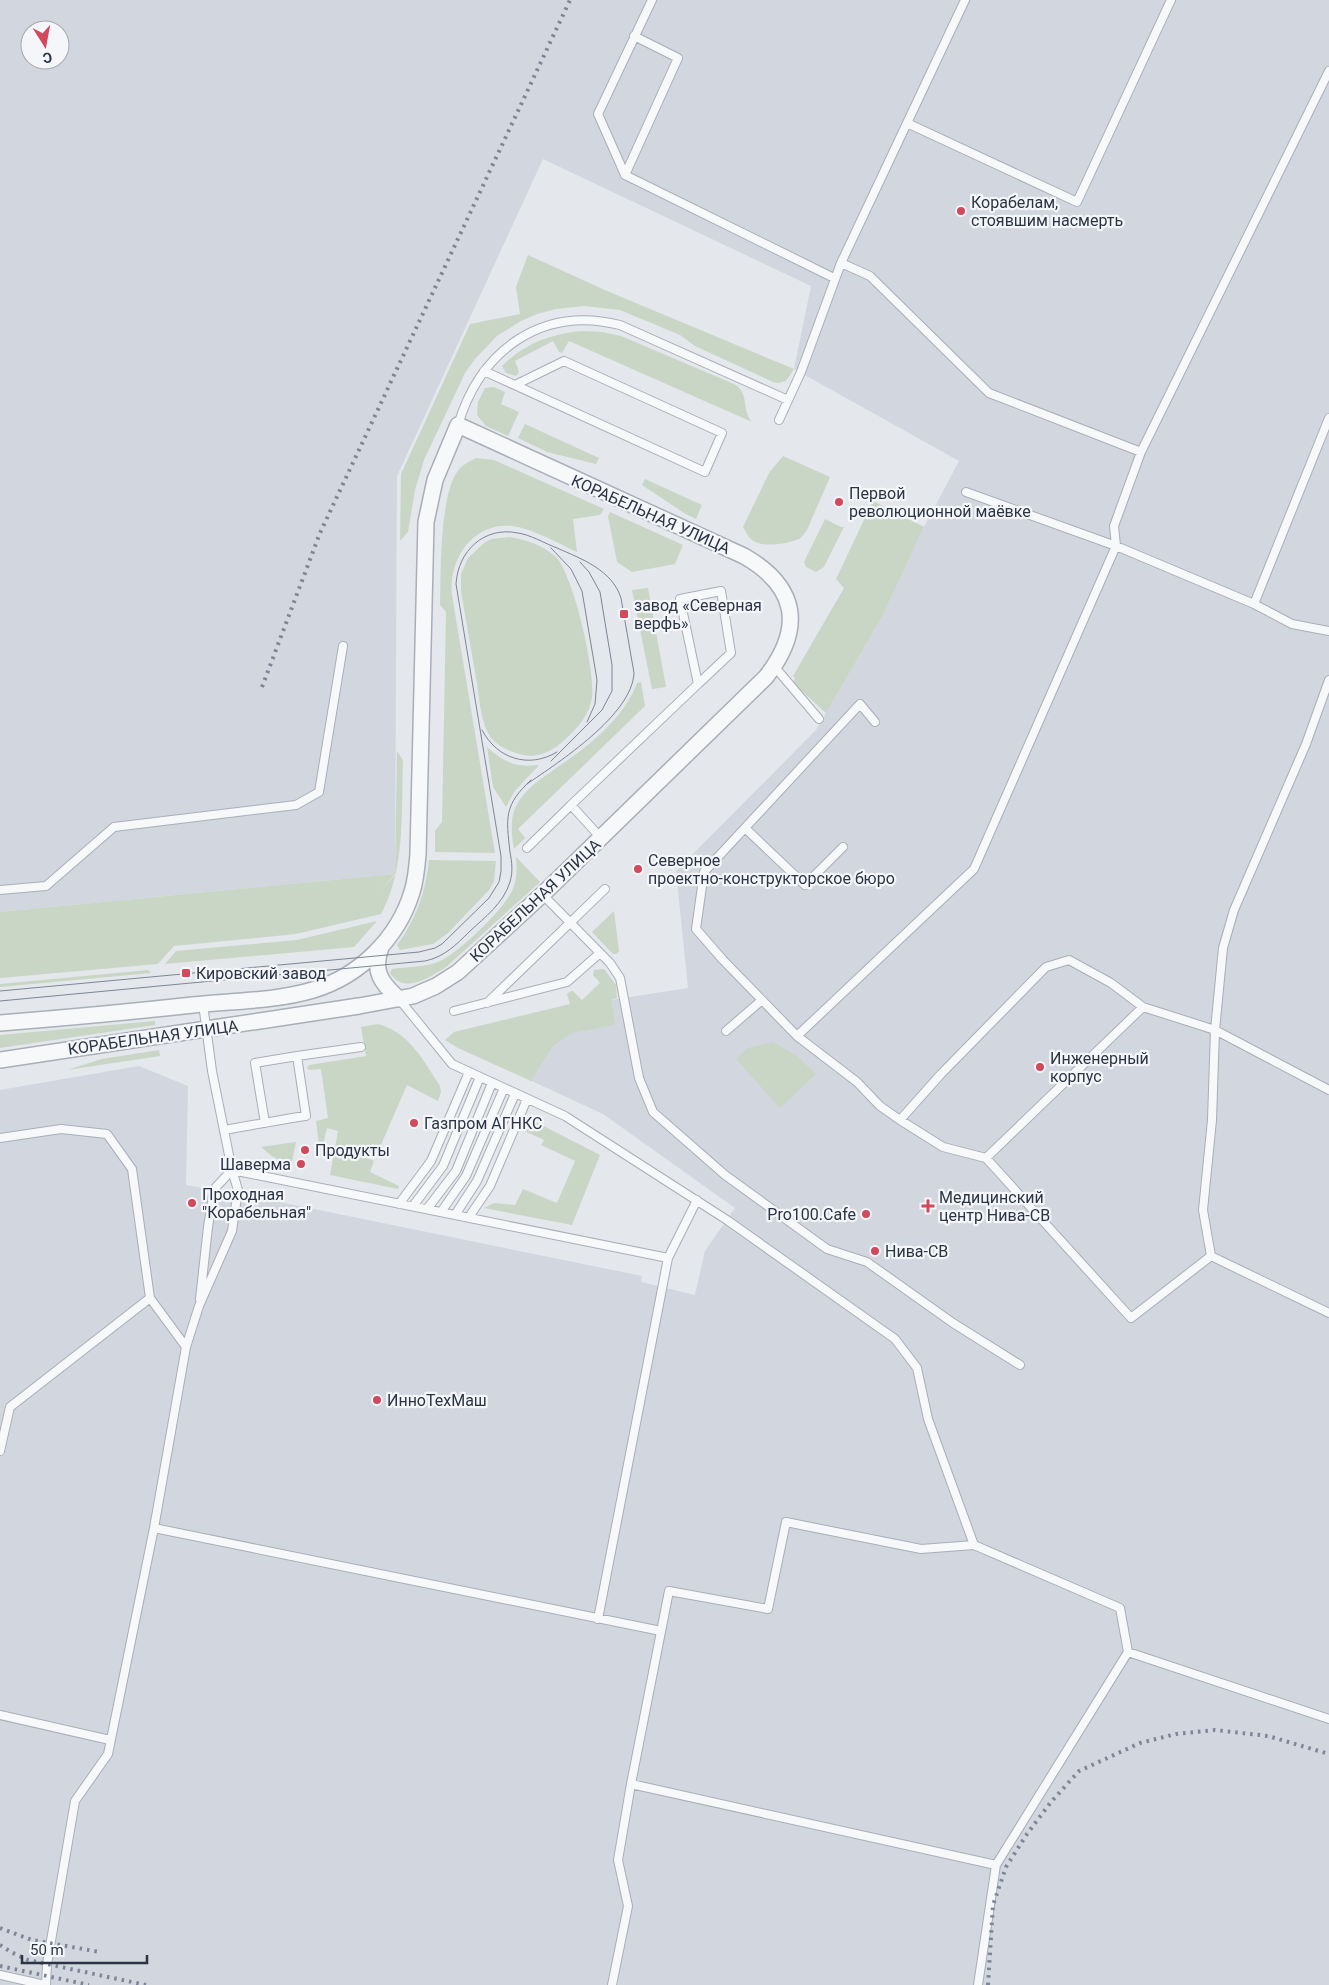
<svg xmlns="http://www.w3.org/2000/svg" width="1329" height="1985" font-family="Roboto,sans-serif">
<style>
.built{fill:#d2d6de;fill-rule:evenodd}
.green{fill:#c9d6c5}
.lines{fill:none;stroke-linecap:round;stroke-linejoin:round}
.service-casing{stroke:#a9aeb7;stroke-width:10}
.minor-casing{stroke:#a9aeb7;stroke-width:18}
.service{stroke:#f7f8fa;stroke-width:8}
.minor{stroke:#f7f8fa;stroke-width:15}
.tram{stroke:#7d8696;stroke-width:1}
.rail{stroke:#7d8696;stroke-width:4;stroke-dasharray:2.5 5;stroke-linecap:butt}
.poi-dot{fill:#d1495b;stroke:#f4f6f9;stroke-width:2}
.labels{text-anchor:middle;stroke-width:4.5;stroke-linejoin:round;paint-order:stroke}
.poi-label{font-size:16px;fill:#2b3445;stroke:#f4f6f9;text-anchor:start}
.street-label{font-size:16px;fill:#2b3445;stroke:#f4f6f9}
</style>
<rect width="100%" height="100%" fill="#e4e7ec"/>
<!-- built -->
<path class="built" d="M0,0H1329V1985H0V1090L139,1066L188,1086L186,1185L203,1188V1194L258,1206L260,1198L642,1276L641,1282L695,1295L705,1251L735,1208L603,1114L458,1047L611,1000L688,988L676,871L816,730L882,617L924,527L959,461L794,369L811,286L543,159L397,476L395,874L0,912ZM30,30H60V60H30Z"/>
<!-- green -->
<path class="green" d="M528,255L607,291L794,369L786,381L778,383L773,382L695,346L680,335L620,310L584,306L556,309L537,314L521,321L497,336L475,359L465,373L424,460L415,490L408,532L400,541L401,474L470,324L520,314L516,287Z
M581,331L603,332L621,336L734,384C750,393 741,409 752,422L569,341L562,353L559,352L553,341L515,361L519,372L516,376L506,373L502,366C523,344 551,334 581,331Z
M494,387L505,392L501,404L519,412L508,436L486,426L477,415L478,402L485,388Z
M525,424L599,458L596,464L547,452L518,438Z
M783,456L830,477L807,530C805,533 802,537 799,539C788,544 762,548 752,540C748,537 746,532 743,527L769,473Z
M476,458L494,460L604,509L600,515L573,519L577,552C557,543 534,529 512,526C473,522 448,559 452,595L495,853L435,852V831L442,822L446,612L440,605C441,573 439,491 460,468C464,464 470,461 476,458Z
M645,479L702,505L696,519L684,513L642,485Z
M873,501L924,527L882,617L826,713L793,683L795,678L793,676L844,588L836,579Z
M610,512L683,545L675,564L632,572L617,562L608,516Z
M825,519L841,527H844L824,567L816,572L806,567L804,562Z
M510,537C527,540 542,545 555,556C573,572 596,673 592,697C589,717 575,731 561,743C551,752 536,758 523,755C510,752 494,745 488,733C480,717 479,695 476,678C471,649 466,620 461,592V574L468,558L484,543L491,539Z
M648,588L666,687L652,689L632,590Z
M641,682L645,706L518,829L525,838L514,849C511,832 509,813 521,798C531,784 546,776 559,766C589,746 624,718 637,683Z
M487,747C504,762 515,768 539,765L514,792L506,807L493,787Z
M397,751L403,760C401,810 406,869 381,914L296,934L174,946L158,964L0,978V912L395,874L378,894L395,875Z
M516,857L540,882L446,967C430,977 404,995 390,973L392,969C407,967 424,967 438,962C458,954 502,911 512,891C517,881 517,869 516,857Z
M429,860L496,861L494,881L489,890L448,933L433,944L400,950L397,945C416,920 426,891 429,860Z
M614,911L619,951L616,954H613L592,932Z
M377,921L354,947L165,964L176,951L297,940Z
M604,969L616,985L617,998L611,1000L615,1025L572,1033L552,1047L531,1081L458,1048L445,1040L454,1032L570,1004L567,994L571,991H573L582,1000L600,983L593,975L594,970Z
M148,970L151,973L0,987V984Z
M155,1021V1025L0,1048V1035Z
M378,1024C409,1032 423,1060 440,1086L441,1092L438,1101L407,1085L380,1147L373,1144L367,1158L374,1161L370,1172L399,1186L398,1189L330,1175L338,1131L327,1128L323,1145L319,1144L316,1121L328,1118L321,1069L309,1070L307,1068L309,1065L366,1056L361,1027Z
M773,1042L797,1056L816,1074L780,1108L736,1059L748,1048Z
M159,1050L160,1056L67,1070L102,1059Z
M526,1117L600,1155L572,1225L484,1208L494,1203L515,1205L523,1189L557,1203L575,1161L541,1145L544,1140L520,1129Z
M296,1142L291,1166L273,1157L261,1147Z"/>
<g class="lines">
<defs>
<path id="service" d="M652,0L598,114L625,175L834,278
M965,0L841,263L870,276L989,393L1141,452
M907,123L1077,202L1171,0
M625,175L678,58L634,36
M484,371L705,472L722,433L564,361L515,385
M779,420L801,372L841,263
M458,425C480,351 541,305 620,325L788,400
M966,492L1116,546L1254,604L1292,624L1329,631
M1254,604L1329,418
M774,666L819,719
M1329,680L1306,744L1234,910L1223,948L1215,1030L1212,1120L1203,1210L1211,1256L1329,1313
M875,722L860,704L704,872L696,929L723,960L797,1036L857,1082L880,1106L900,1120L941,1074L1046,967L1069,960L1111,983L1143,1007L1215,1030L1329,1090
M571,805L698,684L680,599L721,591L731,653L698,684
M745,828L805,885L843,847
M527,848L571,805L601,838
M0,890L46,886L114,827L296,805L319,792L343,646
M542,894L610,963L620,978L639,1078L653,1112L725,1175L827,1249L867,1262L953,1323L1020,1365
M399,999L452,1064L565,1116L727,1220L895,1339L917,1368L928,1419L974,1545L921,1549L786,1522L768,1609L669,1591L631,1784L618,1860L628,1906L612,1985
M487,1003L605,889
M454,1011L567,982L600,953
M726,1031L762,1000
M797,1036L974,869L1116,546L1114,526L1141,452L1329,71
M297,1056L361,1047
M900,1120L943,1147L986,1158L1143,1007
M224,1130L298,1117L306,1116L297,1056L255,1063L265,1123
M0,1138L61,1129L107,1134L132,1169L150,1298L186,1347
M986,1158L1131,1318L1211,1256
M232,1170L668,1258
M399,1204L431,1161L469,1072
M413,1206L443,1166L480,1077
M427,1209L456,1171L492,1083
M441,1212L466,1176L504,1088
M455,1215L477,1181L515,1094
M469,1217L490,1186L527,1099
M200,1299L208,1227L213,1196L216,1187L232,1170
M0,1451L10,1407L150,1298
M154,1528L661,1631
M974,1545L1120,1608L1128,1652
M598,1619L668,1258L697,1200
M0,1715L110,1740
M631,1784L996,1865
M0,1975L45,1985
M46,1985L47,1964L75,1801L108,1754L154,1528L186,1347L199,1306L232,1231L238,1190L232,1170L212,1071L203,1004
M978,1985L996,1865L1128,1652L1329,1719"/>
<path id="minor" d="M381,947C372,971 381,983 399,999
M0,1023C64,1018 129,1012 193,1005C232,1001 276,1001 313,990C360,976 398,938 412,892C416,880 417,867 418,854L426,522L435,480L458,425L744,556C798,587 804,628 766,677L545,892L458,972L436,986L413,996L359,1006L0,1060"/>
</defs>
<!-- service casing -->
<use href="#service" class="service-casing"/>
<!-- minor casing -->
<use href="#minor" class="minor-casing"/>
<!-- service -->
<use href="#service" class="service"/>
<!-- minor -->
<use href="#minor" class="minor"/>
<!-- tram -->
<path class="tram" d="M551,548L571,569L582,591L597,680L595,704L587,722
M482,730C497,759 529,769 557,752
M551,761L602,710L612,691V665L600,592L589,572L580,562
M0,991L419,952L435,948L442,944L489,898L499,882L501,871V856L456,584C458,551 484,526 518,533C531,535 544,543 557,548C582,559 612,570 621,598L634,673C632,715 559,762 527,784
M0,1001L425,961C444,957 456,945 469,932C485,917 503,904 510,882C513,872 512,862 510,852C506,817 504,805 531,780"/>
<!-- rail -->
<path class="rail" d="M262,687L320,533L570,0
M0,1928L32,1940L100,1952
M0,1945L11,1952L28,1960L146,1985
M0,1966L89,1985
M988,1985L993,1905L1006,1867L1027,1834L1051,1802L1079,1771L1140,1743L1176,1734L1215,1730L1268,1736L1329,1754"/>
</g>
<!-- markers -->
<g class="poi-dot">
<circle cx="961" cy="211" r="5"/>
<circle cx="839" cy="502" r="5"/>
<rect x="619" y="609" width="10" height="10" rx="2.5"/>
<circle cx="638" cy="869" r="5"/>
<rect x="181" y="968" width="10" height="10" rx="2.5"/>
<circle cx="1040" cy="1067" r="5"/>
<circle cx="414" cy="1123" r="5"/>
<circle cx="305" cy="1150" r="5"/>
<circle cx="301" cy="1164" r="5"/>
<circle cx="192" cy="1203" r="5"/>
<path d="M925.5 1198.5h5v5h5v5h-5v5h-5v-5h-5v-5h5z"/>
<circle cx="866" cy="1214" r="5"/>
<circle cx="875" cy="1251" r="5"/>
<circle cx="377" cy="1400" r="5"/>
</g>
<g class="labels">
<!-- poi labels -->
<g class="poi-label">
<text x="971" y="208">Корабелам,<tspan x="971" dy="18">стоявшим насмерть</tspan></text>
<text x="849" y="499">Первой<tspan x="849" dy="18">революционной маёвке</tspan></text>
<text x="634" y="611">завод «Северная<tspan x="634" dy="18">верфь»</tspan></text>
<text x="648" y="866">Северное<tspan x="648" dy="18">проектно-конструкторское бюро</tspan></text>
<text x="196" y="979">Кировский завод</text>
<text x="1050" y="1064">Инженерный<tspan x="1050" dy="18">корпус</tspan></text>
<text x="424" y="1129">Газпром АГНКС</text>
<text x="315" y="1156">Продукты</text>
<text x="291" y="1170" text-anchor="end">Шаверма</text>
<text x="202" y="1200">Проходная<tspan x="202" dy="18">"Корабельная"</tspan></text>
<text x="939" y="1203">Медицинский<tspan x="939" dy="18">центр Нива-СВ</tspan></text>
<text x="856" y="1220" text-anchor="end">Pro100.Cafe</text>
<text x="885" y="1257">Нива-СВ</text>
<text x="387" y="1406">ИнноТехМаш</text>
</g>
<!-- street labels -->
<g class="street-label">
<text transform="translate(651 514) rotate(24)" y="6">КОРАБЕЛЬНАЯ УЛИЦА</text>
<text transform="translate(535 900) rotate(-43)" y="6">КОРАБЕЛЬНАЯ УЛИЦА</text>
<text transform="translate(153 1037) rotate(-8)" y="6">КОРАБЕЛЬНАЯ УЛИЦА</text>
</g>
</g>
<!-- north arrow -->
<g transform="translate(45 45) rotate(169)"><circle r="24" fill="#f4f6f9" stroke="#a4a8b1"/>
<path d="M0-4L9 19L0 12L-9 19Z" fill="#d1495b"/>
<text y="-8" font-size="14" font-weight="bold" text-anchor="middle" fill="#2b3445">С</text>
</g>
<!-- scale -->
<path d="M22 1955v8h125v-8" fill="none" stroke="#2b3445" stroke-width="2.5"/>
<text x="30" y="1955" font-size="15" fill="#2b3445" stroke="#f4f6f9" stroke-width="4" paint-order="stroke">50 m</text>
</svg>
